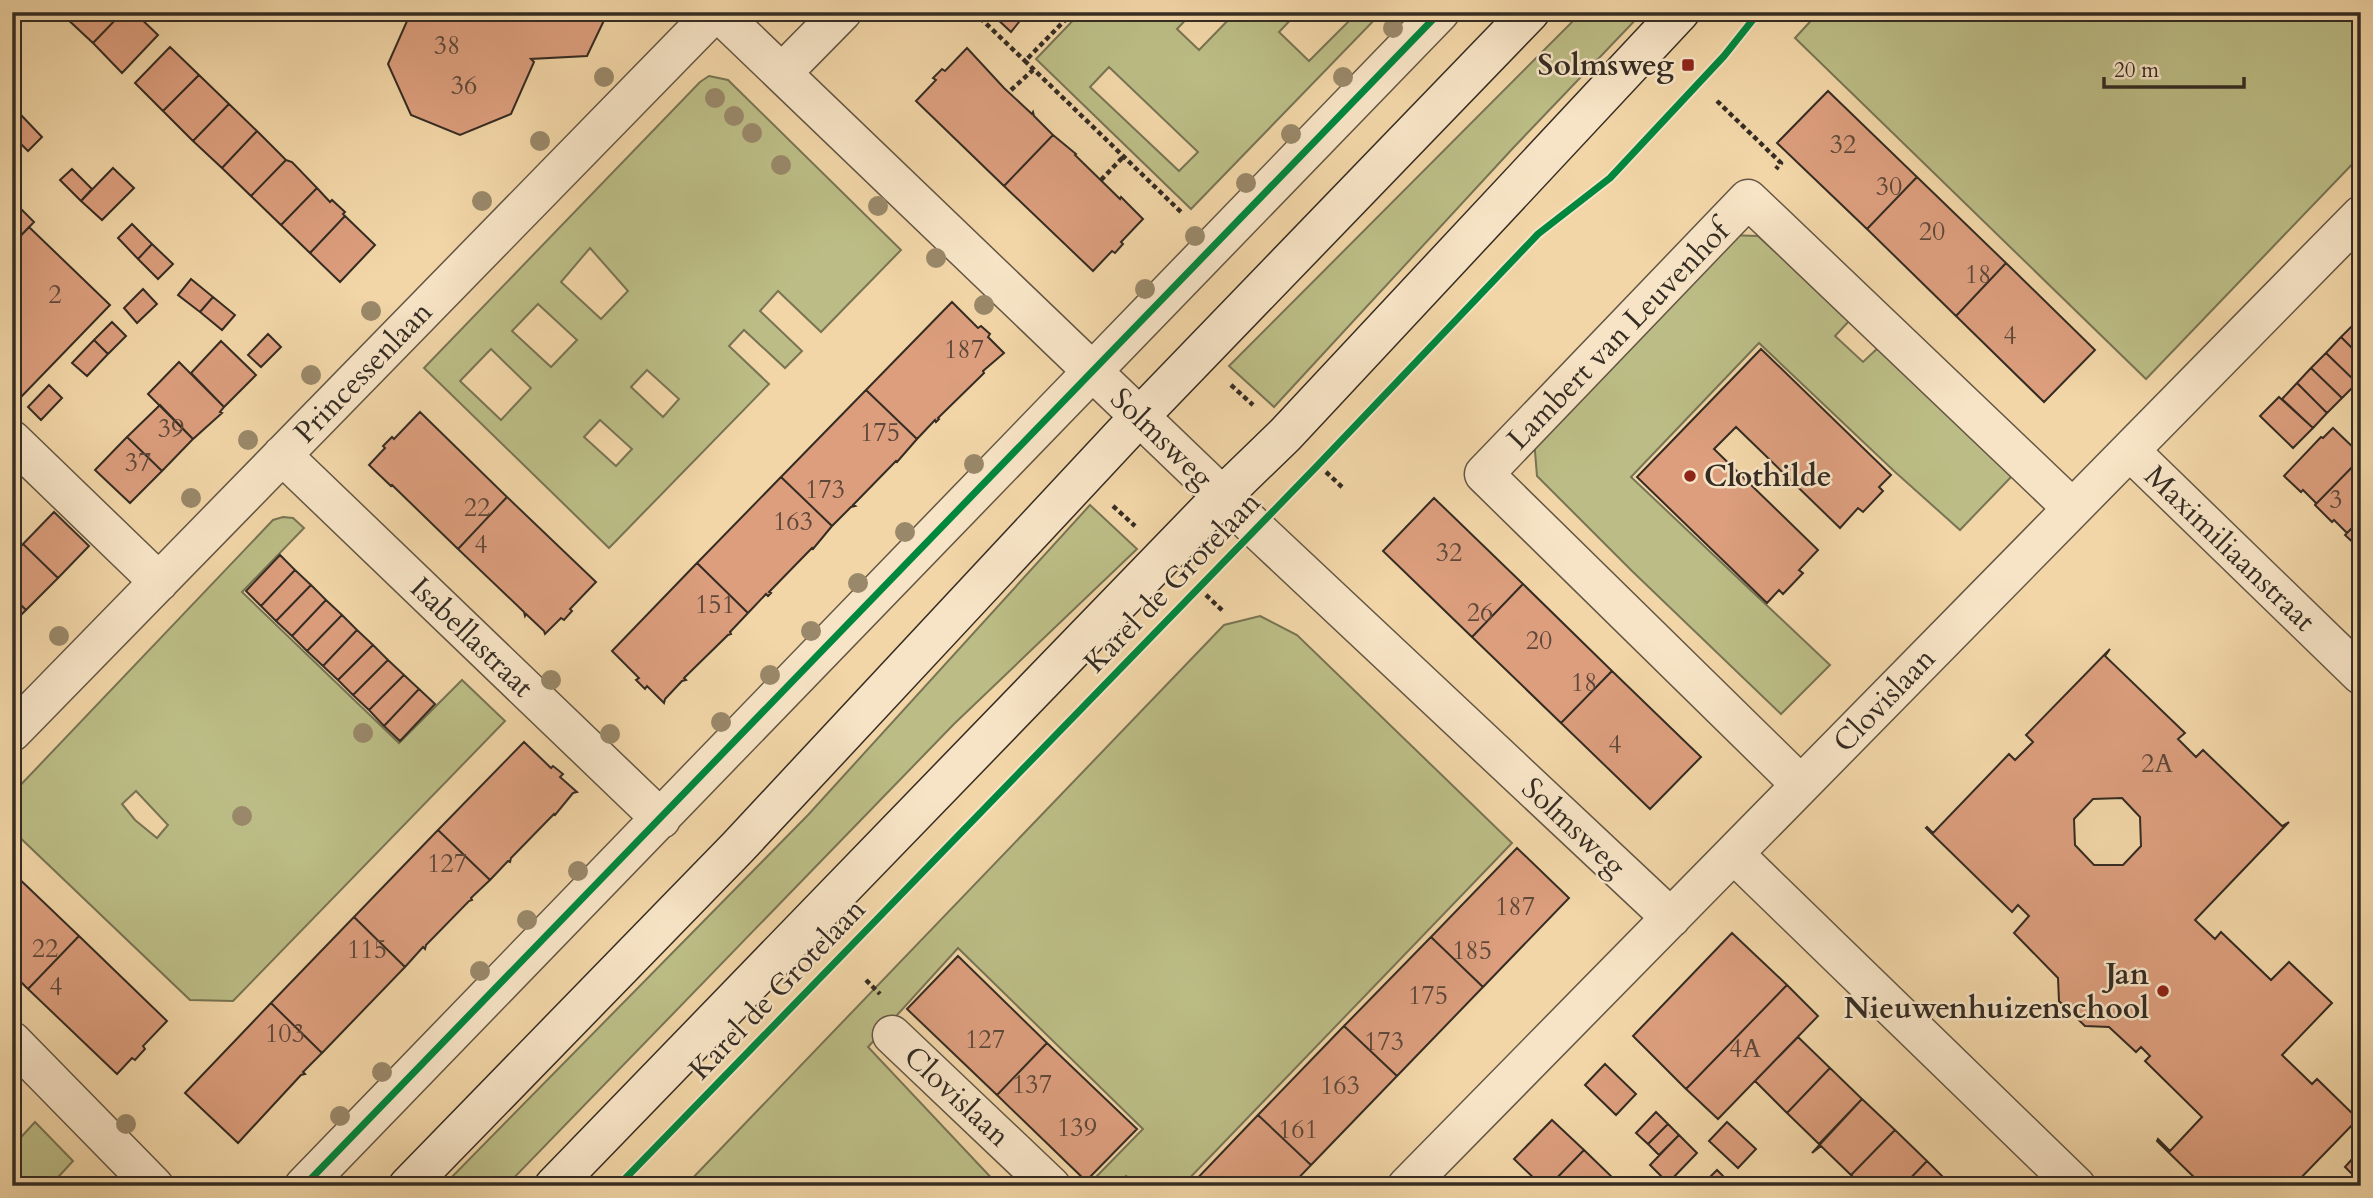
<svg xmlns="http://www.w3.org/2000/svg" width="2373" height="1198" font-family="Cardo,serif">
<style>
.green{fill:#bcbd86;stroke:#787454;stroke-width:2;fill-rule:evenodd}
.building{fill:#dc9e7d;stroke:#352c23;stroke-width:2;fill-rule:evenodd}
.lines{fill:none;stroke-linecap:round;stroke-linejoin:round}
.street-casing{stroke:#645644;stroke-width:41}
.secondary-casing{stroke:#352c23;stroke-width:41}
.path{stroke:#352c23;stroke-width:4.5;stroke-dasharray:5 3.5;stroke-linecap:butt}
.street{stroke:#f7e4c6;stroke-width:38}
.secondary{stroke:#f7e4c6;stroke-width:38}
.cycleway-casing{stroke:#f7e4c6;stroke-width:11}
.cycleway{stroke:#00873e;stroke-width:7}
.tree{fill:#998869}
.poi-dot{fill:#8f2418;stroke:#f7e4c6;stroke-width:2.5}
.labels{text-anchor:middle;stroke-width:5;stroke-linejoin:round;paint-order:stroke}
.number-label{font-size:26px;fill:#5f483a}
.poi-label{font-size:30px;font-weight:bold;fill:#352c23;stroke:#f7e4c6;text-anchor:end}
.street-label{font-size:30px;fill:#352c23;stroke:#f7e4c6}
</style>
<rect width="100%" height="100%" fill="#f2d6a7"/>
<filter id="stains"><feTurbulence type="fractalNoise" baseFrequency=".00286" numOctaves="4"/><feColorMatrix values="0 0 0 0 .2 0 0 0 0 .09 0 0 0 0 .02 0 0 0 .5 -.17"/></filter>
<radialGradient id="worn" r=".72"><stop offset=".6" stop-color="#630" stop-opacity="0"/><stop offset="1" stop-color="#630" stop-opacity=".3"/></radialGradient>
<!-- green -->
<path class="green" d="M1081,12H1193L1177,29L1199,50L1236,12H1298L1279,32L1309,61L1358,12H1382L1191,209L1036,59ZM1109,67L1198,152L1179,171L1090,87Z
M1582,12H1643L1514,147L1274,407L1229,366Z
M1819,12H2361V155L2146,379L1795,38Z
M709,76L728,80L901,250L821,332L778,291L760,311L802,351L785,368L744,330L729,346L769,384L609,548L424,368L700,82ZM590,248L628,291L601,319L561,282ZM538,304L577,340L551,367L512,331ZM491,349L531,388L501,420L460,381ZM647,370L679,399L663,417L631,387ZM600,420L632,449L616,466L584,437Z
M1728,235L1758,236L1850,320L1835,336L1863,362L1879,347L2013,475L1960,530L1894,471L1759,343L1631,477L1830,665L1781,714L1632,571L1537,476L1534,439Z
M1090,505L1137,549L954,724L506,1186H443L808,815Z
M283,517L293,518L304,528L242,592L399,743L462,680L505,721L233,1001L190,1000L12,830V794L273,520ZM136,791L168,825L157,838L135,820L122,804Z
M1260,616L1297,635L1512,843L1182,1186H1139L1126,1176L1118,1186H1095L1091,1182L1143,1129L958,948L868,1047L999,1186H685L1224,625Z
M35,1122L73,1161L50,1186H12V1147Z"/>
<!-- building -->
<path class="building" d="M65,12H123L93,43L63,15Z
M123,12H134L158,35L122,73L93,43Z
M608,12L587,56L531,59L534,62L511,114L460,135L411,115L388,64L411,12Z
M986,12H1027L1011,32L994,16L992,18Z
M170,47L199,75L163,111L135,83Z
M967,48L1004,88L1032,114L1033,112L1034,116L1053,135L1004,186L916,101L936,80L933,78L942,69L945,71Z
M199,75L229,104L193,141L163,111Z
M1828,91L1917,177L1867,229L1777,143Z
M229,104L257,131L222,168L193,141Z
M12,107L22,116L12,126Z
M22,116L42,137L28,151L12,135V126Z
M257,131L286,160L251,196L222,168Z
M1053,135L1076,154L1075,155L1120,199L1121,197L1143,219L1121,242L1123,244L1115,253L1112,251L1093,271L1004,186Z
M286,160L292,162L317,188L281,225L251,196Z
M113,168L134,188L102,220L81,201Z
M72,169L92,189L81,201L60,180Z
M1917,177L2006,263L1956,316L1867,229Z
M317,188L330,202L332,200L345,212L343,214L345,216L310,253L281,225Z
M12,200L34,222L12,245Z
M345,216L375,245L340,282L310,253Z
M132,224L152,244L138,259L118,238Z
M29,227L110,305L21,397L12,388V245Z
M152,244L173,264L158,279L138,259Z
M2006,263L2095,350L2044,402L1956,316Z
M191,279L213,297L200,312L178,295Z
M143,289L157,304L137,323L124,308Z
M213,297L235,315L222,330L200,312Z
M952,302L978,328L981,326L990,334L988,337L1004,353L983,371L984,373L938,418L939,419L936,422L935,420L917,439L866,390Z
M112,322L126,336L108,354L94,340Z
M2355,323L2361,328V357L2341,337Z
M268,334L281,347L261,367L248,355Z
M2341,337L2361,357V379L2357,383L2326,353Z
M94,340L108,354L87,376L72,363Z
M221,341L256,375L224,407L191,373Z
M1761,349L1891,475L1879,487L1883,491L1863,512L1858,508L1840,528L1736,427L1714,449L1818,550L1799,570L1803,573L1783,594L1779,590L1767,603L1637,477Z
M2326,353L2357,383L2342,398L2311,368Z
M179,362L224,407L220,412L222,413L193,439L148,394Z
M2311,368L2342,398L2327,413L2297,383Z
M2297,383L2327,413L2313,428L2282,399Z
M49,385L62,398L41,420L28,407Z
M866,390L917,439L897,462L896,461L853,505L855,506L851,507L832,526L781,477Z
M2279,397L2313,428L2293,448L2260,416Z
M160,405L193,439L162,471L127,437Z
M420,412L507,497L458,549L392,485L391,486L369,465L385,448L383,446L392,437L394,439Z
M2333,428L2361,455V458L2315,505L2316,503L2303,490L2301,492L2284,476L2321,437L2323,438Z
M127,437L162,471L130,503L95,470Z
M2361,458V519L2345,535L2347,533L2334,520L2332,522L2315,505Z
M781,477L832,526L813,549L812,548L769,592L771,593L768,596L766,594L748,613L697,563Z
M507,497L596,582L570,609L572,611L564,620L561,618L545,634L544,631L526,614L525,616L524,612L458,549Z
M1434,498L1523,584L1472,637L1383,551Z
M54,512L89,546L58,578L23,544Z
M2361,519V550L2345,535Z
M23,544L58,578L26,610L12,596V556Z
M280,555L295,570L261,606L246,591Z
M697,563L748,613L730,632L731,634L728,635L684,678L686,680L682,681L665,699L664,703L647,686L645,689L636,680L639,678L612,651Z
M295,570L311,585L276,621L261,606Z
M1523,584L1612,671L1561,723L1472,637Z
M311,585L326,600L292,636L276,621Z
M12,596L26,610L12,624Z
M326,600L342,615L307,651L292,636Z
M342,615L357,630L323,666L307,651Z
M357,630L373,645L338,680L323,666Z
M373,645L388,660L353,695L338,680Z
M2110,649L2105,656L2185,733L2178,739L2196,757L2203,750L2282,826L2289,822L2195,920L2215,939L2221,932L2271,980L2289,962L2332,1003L2282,1055L2312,1084L2317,1079L2358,1119L2293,1186H2203L2157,1141L2158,1139L2170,1151L2202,1117L2145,1061L2150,1056L2141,1047L2136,1052L2109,1027L2085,1026L2059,1001L2058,978L2014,933L2029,916L2018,905L2012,912L1926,828L1927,827L1933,833L2009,754L2015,760L2033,742L2026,735ZM2122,798L2140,817L2141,846L2123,865H2094L2075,845L2074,819L2093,799Z
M388,660L404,675L369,710L353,695Z
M1612,671L1701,757L1650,809L1561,723Z
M404,675L419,689L384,726L369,710Z
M419,689L435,704L400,741L384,726Z
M524,742L551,768L553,766L563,774L560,777L577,792L573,793L555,815L554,814L511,858L510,862L508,861L490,880L438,830Z
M438,830L490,880L471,898L472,900L469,901L426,945L425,949L423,947L405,967L354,917Z
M1517,848L1569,898L1483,987L1431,937Z
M12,872L79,936L28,989L12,973Z
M354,917L405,967L322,1053L271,1003Z
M1732,933L1787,985L1686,1089L1633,1036Z
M79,936L167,1021L143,1046L145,1049L135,1060L132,1058L117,1074L28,989Z
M1431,937L1483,987L1397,1076L1344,1026Z
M958,956L1047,1043L997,1095L907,1009Z
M1787,985L1818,1016L1718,1119L1686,1089Z
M271,1003L322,1053L303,1072L305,1074L301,1075L238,1143L185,1093Z
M1344,1026L1397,1076L1311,1165L1258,1115Z
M1798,1037L1830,1068L1787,1113L1755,1081Z
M1047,1043L1137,1129L1086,1181L997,1095Z
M1605,1064L1636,1094L1616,1115L1585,1085Z
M1830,1068L1862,1099L1819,1144L1787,1113Z
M1862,1099L1895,1130L1851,1175L1821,1146L1812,1153Z
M1656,1112L1668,1124L1648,1144L1636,1133Z
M1258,1115L1311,1165L1291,1186H1190Z
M1552,1120L1584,1150L1549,1186H1542L1514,1159Z
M1727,1122L1756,1149L1738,1168L1709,1141Z
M1668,1124L1679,1135L1659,1155L1648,1144Z
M1895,1130L1927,1161L1903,1186H1863L1851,1175Z
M1679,1135L1697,1153L1668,1183L1650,1165Z
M1584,1150L1614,1179L1608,1186H1549Z
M2361,1150V1163L2354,1157Z
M2354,1157L2361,1163L2359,1181L2345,1167Z
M1927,1161L1952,1186H1903Z
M1717,1170L1730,1183L1727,1186H1701Z"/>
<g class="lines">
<defs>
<path id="street" d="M718,12L1265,537L1671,918
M782,73L842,12
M12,440L159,582
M2130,451L2361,675
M282,455L661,819
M12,732L715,12
M1801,785L1484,474L1748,199L2072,508
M1734,854L2076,1186
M892,1035L1051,1186
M12,1041L154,1186
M304,1186L1440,12
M1407,1186L2361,215"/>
<path id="secondary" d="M408,1186L738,847L1140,416L1530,12
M554,1186L1222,496L1285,435L1680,12"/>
</defs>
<!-- street casing -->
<use href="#street" class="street-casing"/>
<!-- secondary casing -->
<use href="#secondary" class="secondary-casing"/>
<!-- path -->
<path class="path" d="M974,12L1025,61
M1073,12L1025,61L1183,214
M1011,90L1033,70
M1717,101L1781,163L1776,169
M1101,180L1123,157
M1231,385L1253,405
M1326,472L1342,487
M1113,506L1135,526
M1206,595L1224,612
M866,980L880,994"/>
<!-- street -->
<use href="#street" class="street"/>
<!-- secondary -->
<use href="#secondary" class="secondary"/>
<defs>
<path id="cycleway" d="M304,1186L1440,12
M618,1186L1318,465L1538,234L1610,178L1724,56L1759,12"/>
</defs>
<!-- cycleway casing -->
<use href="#cycleway" class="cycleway-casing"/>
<!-- cycleway -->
<use href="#cycleway" class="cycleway"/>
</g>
<!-- trees -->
<g class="tree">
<circle cx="1393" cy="28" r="10"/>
<circle cx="604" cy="77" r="10"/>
<circle cx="1343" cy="77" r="10"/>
<circle cx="715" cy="98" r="10"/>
<circle cx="734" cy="116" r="10"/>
<circle cx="752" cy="133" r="10"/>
<circle cx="1291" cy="134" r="10"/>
<circle cx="540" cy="141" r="10"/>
<circle cx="781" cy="165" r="10"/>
<circle cx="1246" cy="183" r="10"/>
<circle cx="482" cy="201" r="10"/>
<circle cx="878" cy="206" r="10"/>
<circle cx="1195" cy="236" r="10"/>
<circle cx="936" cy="258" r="10"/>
<circle cx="1145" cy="289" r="10"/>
<circle cx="984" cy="305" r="10"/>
<circle cx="371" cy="311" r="10"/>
<circle cx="311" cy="375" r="10"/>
<circle cx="248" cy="440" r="10"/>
<circle cx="974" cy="464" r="10"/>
<circle cx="191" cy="498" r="10"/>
<circle cx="905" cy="532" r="10"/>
<circle cx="858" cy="583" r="10"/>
<circle cx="811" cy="631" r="10"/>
<circle cx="59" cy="636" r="10"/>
<circle cx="770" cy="675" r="10"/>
<circle cx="551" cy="680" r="10"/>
<circle cx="721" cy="722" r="10"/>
<circle cx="363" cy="733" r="10"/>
<circle cx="610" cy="734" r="10"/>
<circle cx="242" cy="816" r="10"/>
<circle cx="578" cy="871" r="10"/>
<circle cx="527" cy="920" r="10"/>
<circle cx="480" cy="971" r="10"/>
<circle cx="382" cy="1072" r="10"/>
<circle cx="340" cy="1116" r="10"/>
<circle cx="126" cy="1124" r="10"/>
</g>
<!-- markers -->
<g class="poi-dot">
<rect x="1681" y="58" width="14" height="14" rx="3.5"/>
<circle cx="1690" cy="476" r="7"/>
<circle cx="2163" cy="991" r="7"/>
</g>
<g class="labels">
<!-- number labels -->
<g class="number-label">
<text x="447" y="54">38</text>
<text x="464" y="94">36</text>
<text x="1843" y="153">32</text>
<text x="1889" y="195">30</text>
<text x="1932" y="240">20</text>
<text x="1978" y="283">18</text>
<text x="55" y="303">2</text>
<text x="2010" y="344">4</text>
<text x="964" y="358">187</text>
<text x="171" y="437">39</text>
<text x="880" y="441">175</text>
<text x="138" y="471">37</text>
<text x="825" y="498">173</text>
<text x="2336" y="508">3</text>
<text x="477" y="516">22</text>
<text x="793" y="530">163</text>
<text x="481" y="553">4</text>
<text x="1449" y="561">32</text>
<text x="715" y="613">151</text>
<text x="1480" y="621">26</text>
<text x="1539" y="649">20</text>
<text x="1584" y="691">18</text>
<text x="1615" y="753">4</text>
<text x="2157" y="772">2A</text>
<text x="447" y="872">127</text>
<text x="1515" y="915">187</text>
<text x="45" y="957">22</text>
<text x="367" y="958">115</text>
<text x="1472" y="959">185</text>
<text x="56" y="995">4</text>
<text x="1428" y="1004">175</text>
<text x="285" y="1042">103</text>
<text x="985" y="1048">127</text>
<text x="1384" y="1050">173</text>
<text x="1745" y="1057">4A</text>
<text x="1032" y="1093">137</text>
<text x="1340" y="1094">163</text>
<text x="1077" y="1136">139</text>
<text x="1298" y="1138">161</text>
</g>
<!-- poi labels -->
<g class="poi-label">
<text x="1674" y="75">Solmsweg</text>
<text x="1704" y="486" text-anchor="start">Clothilde</text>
<text x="2149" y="984">Jan<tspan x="2149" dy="34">Nieuwenhuizenschool</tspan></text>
</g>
<!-- street labels -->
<g class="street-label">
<text transform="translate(1618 335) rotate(-46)" y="10">Lambert van Leuvenhof</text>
<text transform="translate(363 372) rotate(-46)" y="10">Princessenlaan</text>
<text transform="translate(1162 438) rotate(44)" y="10">Solmsweg</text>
<text transform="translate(2230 548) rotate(44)" y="10">Maximiliaanstraat</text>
<text transform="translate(1172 582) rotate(-46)" y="10">Karel de Grotelaan</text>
<text transform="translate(472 637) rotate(44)" y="10">Isabellastraat</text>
<text transform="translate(1884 700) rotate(-46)" y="10">Clovislaan</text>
<text transform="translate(1574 827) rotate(43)" y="10">Solmsweg</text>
<text transform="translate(777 989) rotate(-46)" y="10">Karel de Grotelaan</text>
<text transform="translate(957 1096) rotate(43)" y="10">Clovislaan</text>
</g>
</g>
<!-- margin -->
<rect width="2373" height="1198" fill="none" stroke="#f2d6a7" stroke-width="42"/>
<rect x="14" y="14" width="2345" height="1170" fill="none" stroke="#352c23" stroke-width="3.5"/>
<rect x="21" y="21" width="2331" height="1156" fill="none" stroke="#352c23" stroke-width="2"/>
<!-- scale -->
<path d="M2104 77v10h140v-10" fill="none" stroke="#352c23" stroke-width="3.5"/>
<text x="2114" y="77" font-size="21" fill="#352c23" stroke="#f7e4c6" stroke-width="5" paint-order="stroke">20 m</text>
<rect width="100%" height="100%" filter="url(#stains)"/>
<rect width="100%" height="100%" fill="url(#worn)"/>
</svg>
